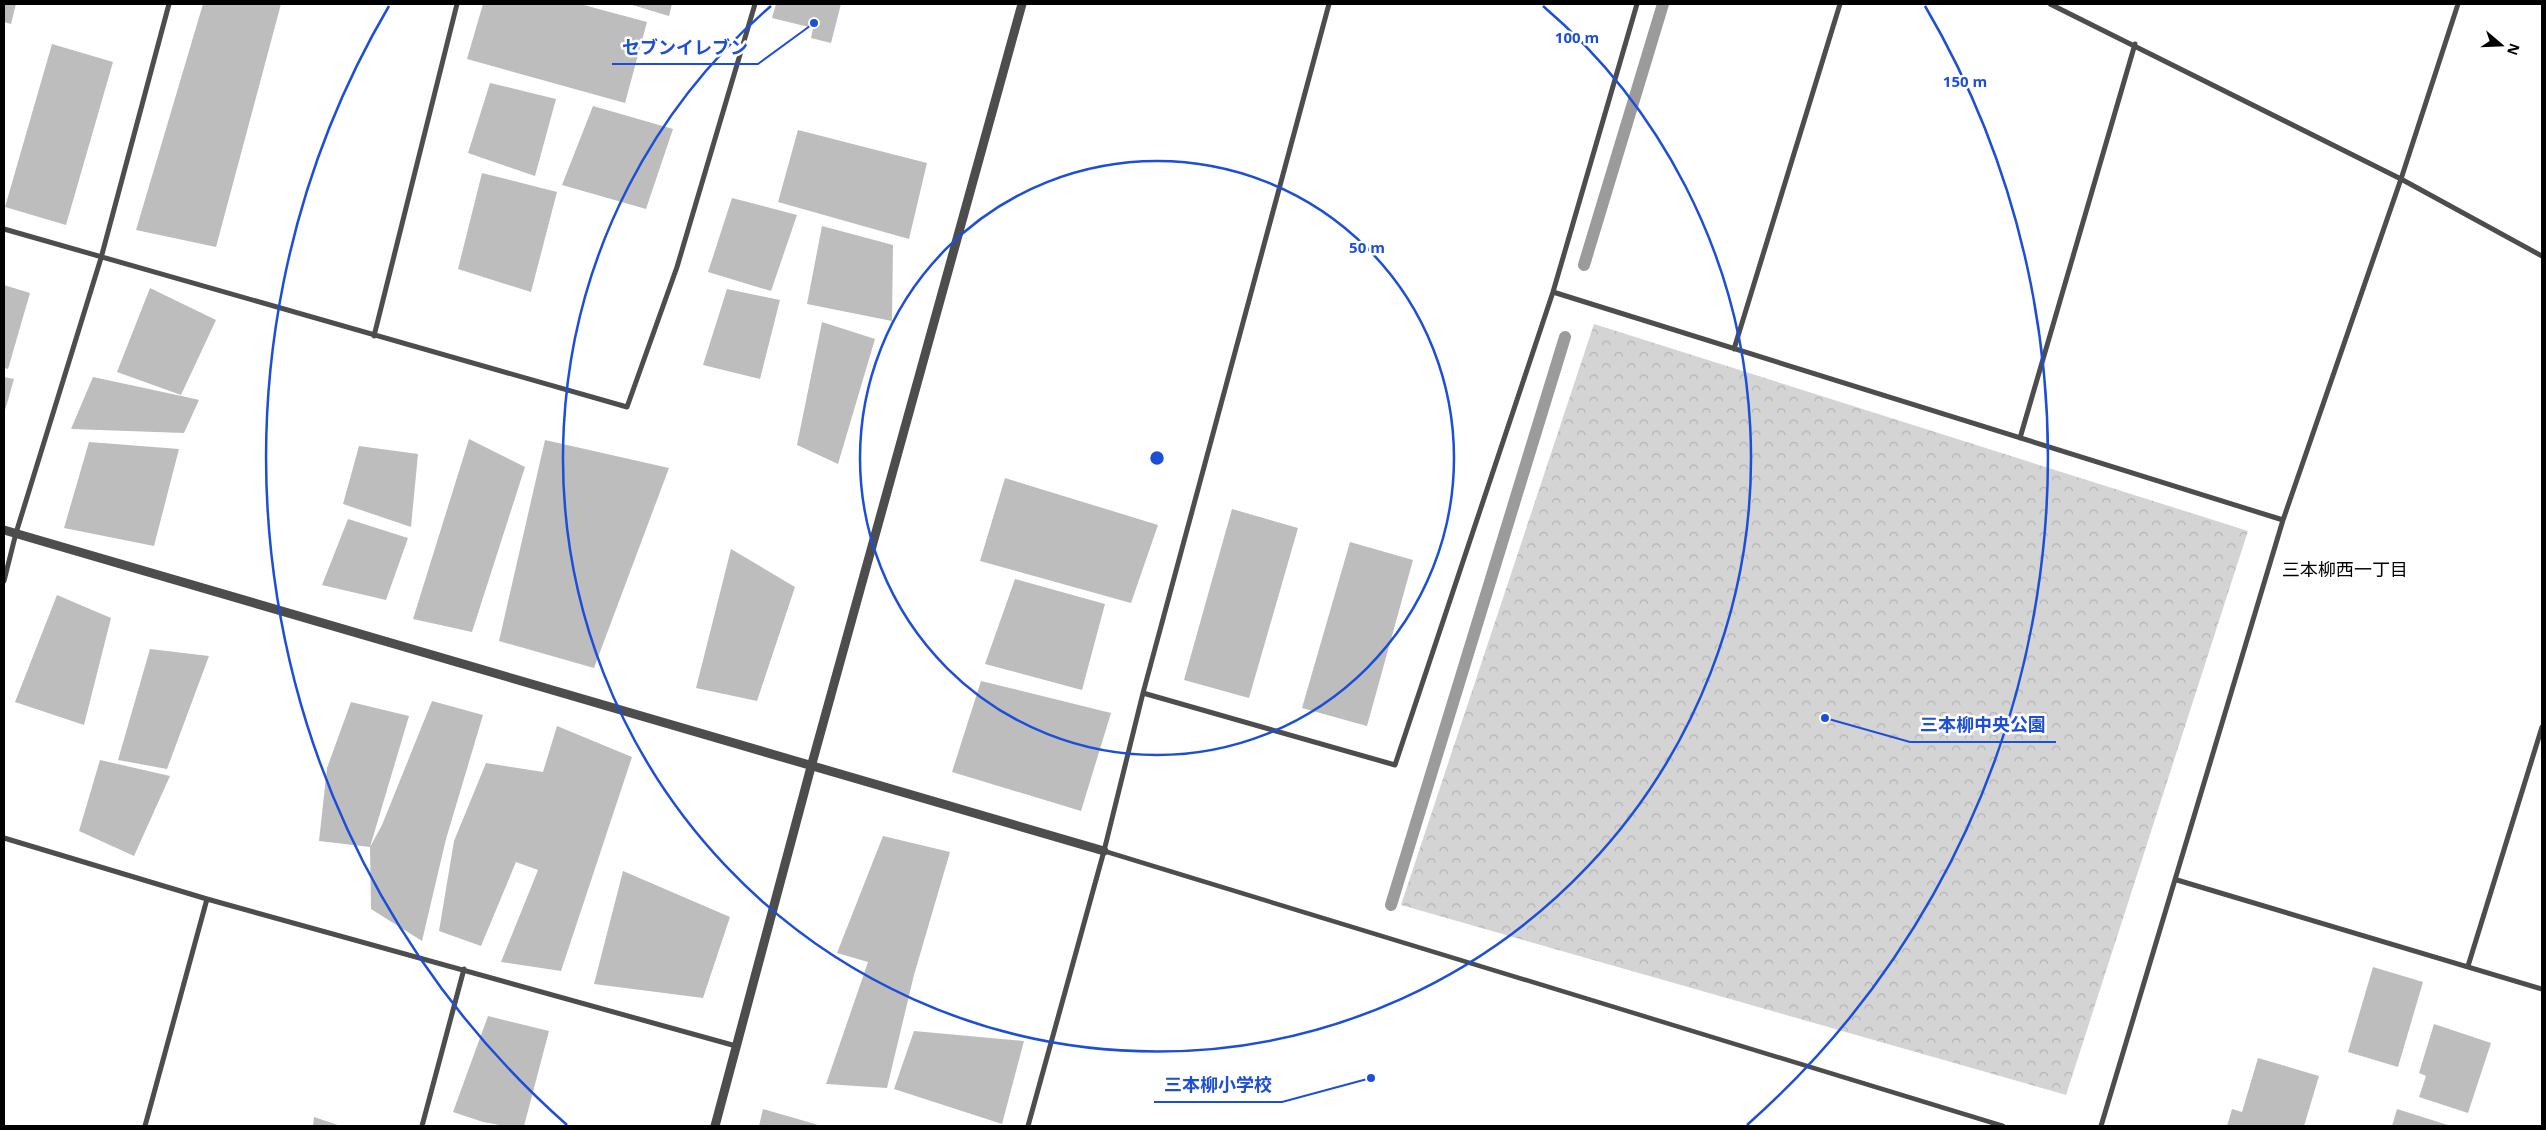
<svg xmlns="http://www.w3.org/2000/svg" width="2546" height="1130" font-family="'Open Sans','Noto Sans JP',sans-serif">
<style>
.park{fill:url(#park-crowns)}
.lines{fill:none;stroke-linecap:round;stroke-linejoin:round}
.stream{stroke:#9b9b9b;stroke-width:12}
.building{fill:#bdbdbd}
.pedestrian{stroke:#4d4d4d;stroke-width:4.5}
.minor{stroke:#4d4d4d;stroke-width:5}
.tertiary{stroke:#4d4d4d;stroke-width:9}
.ring{fill:none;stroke:#1d4ed8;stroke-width:2.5}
.labels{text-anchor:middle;stroke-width:5;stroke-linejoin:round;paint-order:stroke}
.neighbourhood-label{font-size:18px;fill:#000;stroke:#fff}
.centre{fill:#1d4ed8;stroke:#fff;stroke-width:2.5}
.ring-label{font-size:15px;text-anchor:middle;font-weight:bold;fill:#1d4ed8;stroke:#fff;stroke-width:5;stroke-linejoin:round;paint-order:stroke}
.leader{fill:none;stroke:#1d4ed8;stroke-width:2}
.callout-dot{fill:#1d4ed8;stroke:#fff;stroke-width:2}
.callout-label{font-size:18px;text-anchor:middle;font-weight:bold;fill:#1d4ed8;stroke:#fff;stroke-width:5;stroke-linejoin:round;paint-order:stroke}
</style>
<defs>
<pattern id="park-crowns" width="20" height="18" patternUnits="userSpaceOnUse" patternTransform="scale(1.25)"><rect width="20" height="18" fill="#d4d4d4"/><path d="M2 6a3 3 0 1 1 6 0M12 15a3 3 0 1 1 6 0" fill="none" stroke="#b4b4b4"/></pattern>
</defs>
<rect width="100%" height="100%" fill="#fff"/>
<!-- park -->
<path class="park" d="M1594,324L2248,531L2066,1095L1401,905Z"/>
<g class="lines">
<!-- stream -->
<path class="stream" d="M1584,265L1663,4
M1391,905L1565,337"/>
</g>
<!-- building -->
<path class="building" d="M4,4H16L11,24L4,22Z
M203,4H281L216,247L136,230Z
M483,4H580L647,22L625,103L467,59Z
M629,4H672L669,16Z
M776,4H841L831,43L811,38L813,28L772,18Z
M52,44L113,62L66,225L5,207Z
M490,83L556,99L535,176L468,153Z
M593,106L673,129L646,209L562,185Z
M798,130L927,163L909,239L778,202Z
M482,173L557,192L531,292L458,269Z
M732,198L797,215L771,291L708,272Z
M822,226L893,245L892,321L807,304Z
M4,285L30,293L8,369L4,368Z
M150,288L216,320L181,395L117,372Z
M727,289L780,300L760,379L703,365Z
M822,322L875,339L838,464L797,445Z
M4,377L14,379L4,414Z
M93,377L186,397L199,400L184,433L71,429Z
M469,439L525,467L472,632L413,619Z
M545,440L669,468L594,668L499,641Z
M89,442L179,449L154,546L64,528Z
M359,446L418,454L411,527L343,504Z
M1005,478L1158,525L1131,603L980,561Z
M1232,509L1298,528L1249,698L1184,680Z
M348,519L408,538L386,600L322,585Z
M1350,542L1413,560L1367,726L1302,708Z
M731,549L795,587L757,701L696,688Z
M1015,579L1105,604L1082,690L985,664Z
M57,595L111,618L84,725L15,702Z
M150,649L209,656L167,769L118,760Z
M981,681L1111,713L1081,811L952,772Z
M432,701L483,715L446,839L422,941L371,909L370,847L319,841L327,768L351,702L409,716L370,847L382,825Z
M557,726L632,757L561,971L501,962L538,870L516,862L481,946L439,931L454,841L486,763L543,772Z
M100,760L170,776L134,856L79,831Z
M883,836L950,852L914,975L887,1088L826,1084L868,962L837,953Z
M623,871L730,917L703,998L594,984Z
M2373,967L2423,982L2398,1067L2348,1052Z
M488,1016L549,1031L524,1126H505L483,1122L453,1112Z
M2434,1024L2491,1043L2468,1113L2419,1097L2426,1076L2419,1073Z
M914,1031L1024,1041L1002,1124L894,1089Z
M2258,1058L2319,1076L2304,1126H2227L2232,1109L2242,1112Z
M763,1109L822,1126H759Z
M2397,1109L2451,1126H2392Z
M314,1117L341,1126H313Z"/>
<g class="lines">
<!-- pedestrian -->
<path class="pedestrian" d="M1104,851L2003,1126"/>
<!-- minor -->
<path class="minor" d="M2050,4L2401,179L2542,256
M4,229L627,407L677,267L755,4
M1553,292L2283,520
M374,336L457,4
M1734,349L1840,4
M2020,438L2135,44
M4,581L16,533L101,258L169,4
M1143,693L1395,765L1553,292L1637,4
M4,838L207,899L736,1046
M2177,880L2542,989
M2468,966L2542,727
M145,1126L207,899
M422,1126L464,969
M1028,1126L1104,851L1143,693L1329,4
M2101,1126L2283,520L2401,179L2458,4"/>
<!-- tertiary -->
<path class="tertiary" d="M4,530L1104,851
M715,1126L811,767L1022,4"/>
</g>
<!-- distance rings -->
<g class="ring">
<circle cx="1157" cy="458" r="297"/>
<path d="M1543 6A594 594 0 1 1 771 6"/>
<path d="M567 1125A891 891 0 0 1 389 6M1925 6A891 891 0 0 1 1747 1125"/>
</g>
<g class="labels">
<!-- neighbourhood labels -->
<g class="neighbourhood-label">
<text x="2345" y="576">三本柳西一丁目</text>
</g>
</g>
<circle cx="1157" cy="458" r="8" class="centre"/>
<g class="ring-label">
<text x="1577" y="43">100 m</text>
<text x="1965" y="87">150 m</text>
<text x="1367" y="253">50 m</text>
</g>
<!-- callouts -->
<path class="leader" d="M814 23L758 64H612M1825 718L1910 742H2056M1371 1078L1282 1102H1154"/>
<g class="callout-dot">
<circle cx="814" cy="23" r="5"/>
<circle cx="1825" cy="718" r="5"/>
<circle cx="1371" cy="1078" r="5"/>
</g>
<g class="callout-label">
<text x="685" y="54">セブンイレブン</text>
<text x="1983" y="731">三本柳中央公園</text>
<text x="1218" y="1091">三本柳小学校</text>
</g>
<!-- border -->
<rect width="2546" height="1130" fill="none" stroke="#000000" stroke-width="10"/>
<!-- north arrow -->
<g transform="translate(2501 45) rotate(109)" stroke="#ffffff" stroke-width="4" paint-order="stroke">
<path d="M0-4L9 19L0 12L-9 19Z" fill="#000000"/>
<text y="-8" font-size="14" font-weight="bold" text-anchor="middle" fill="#000000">N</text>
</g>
</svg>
